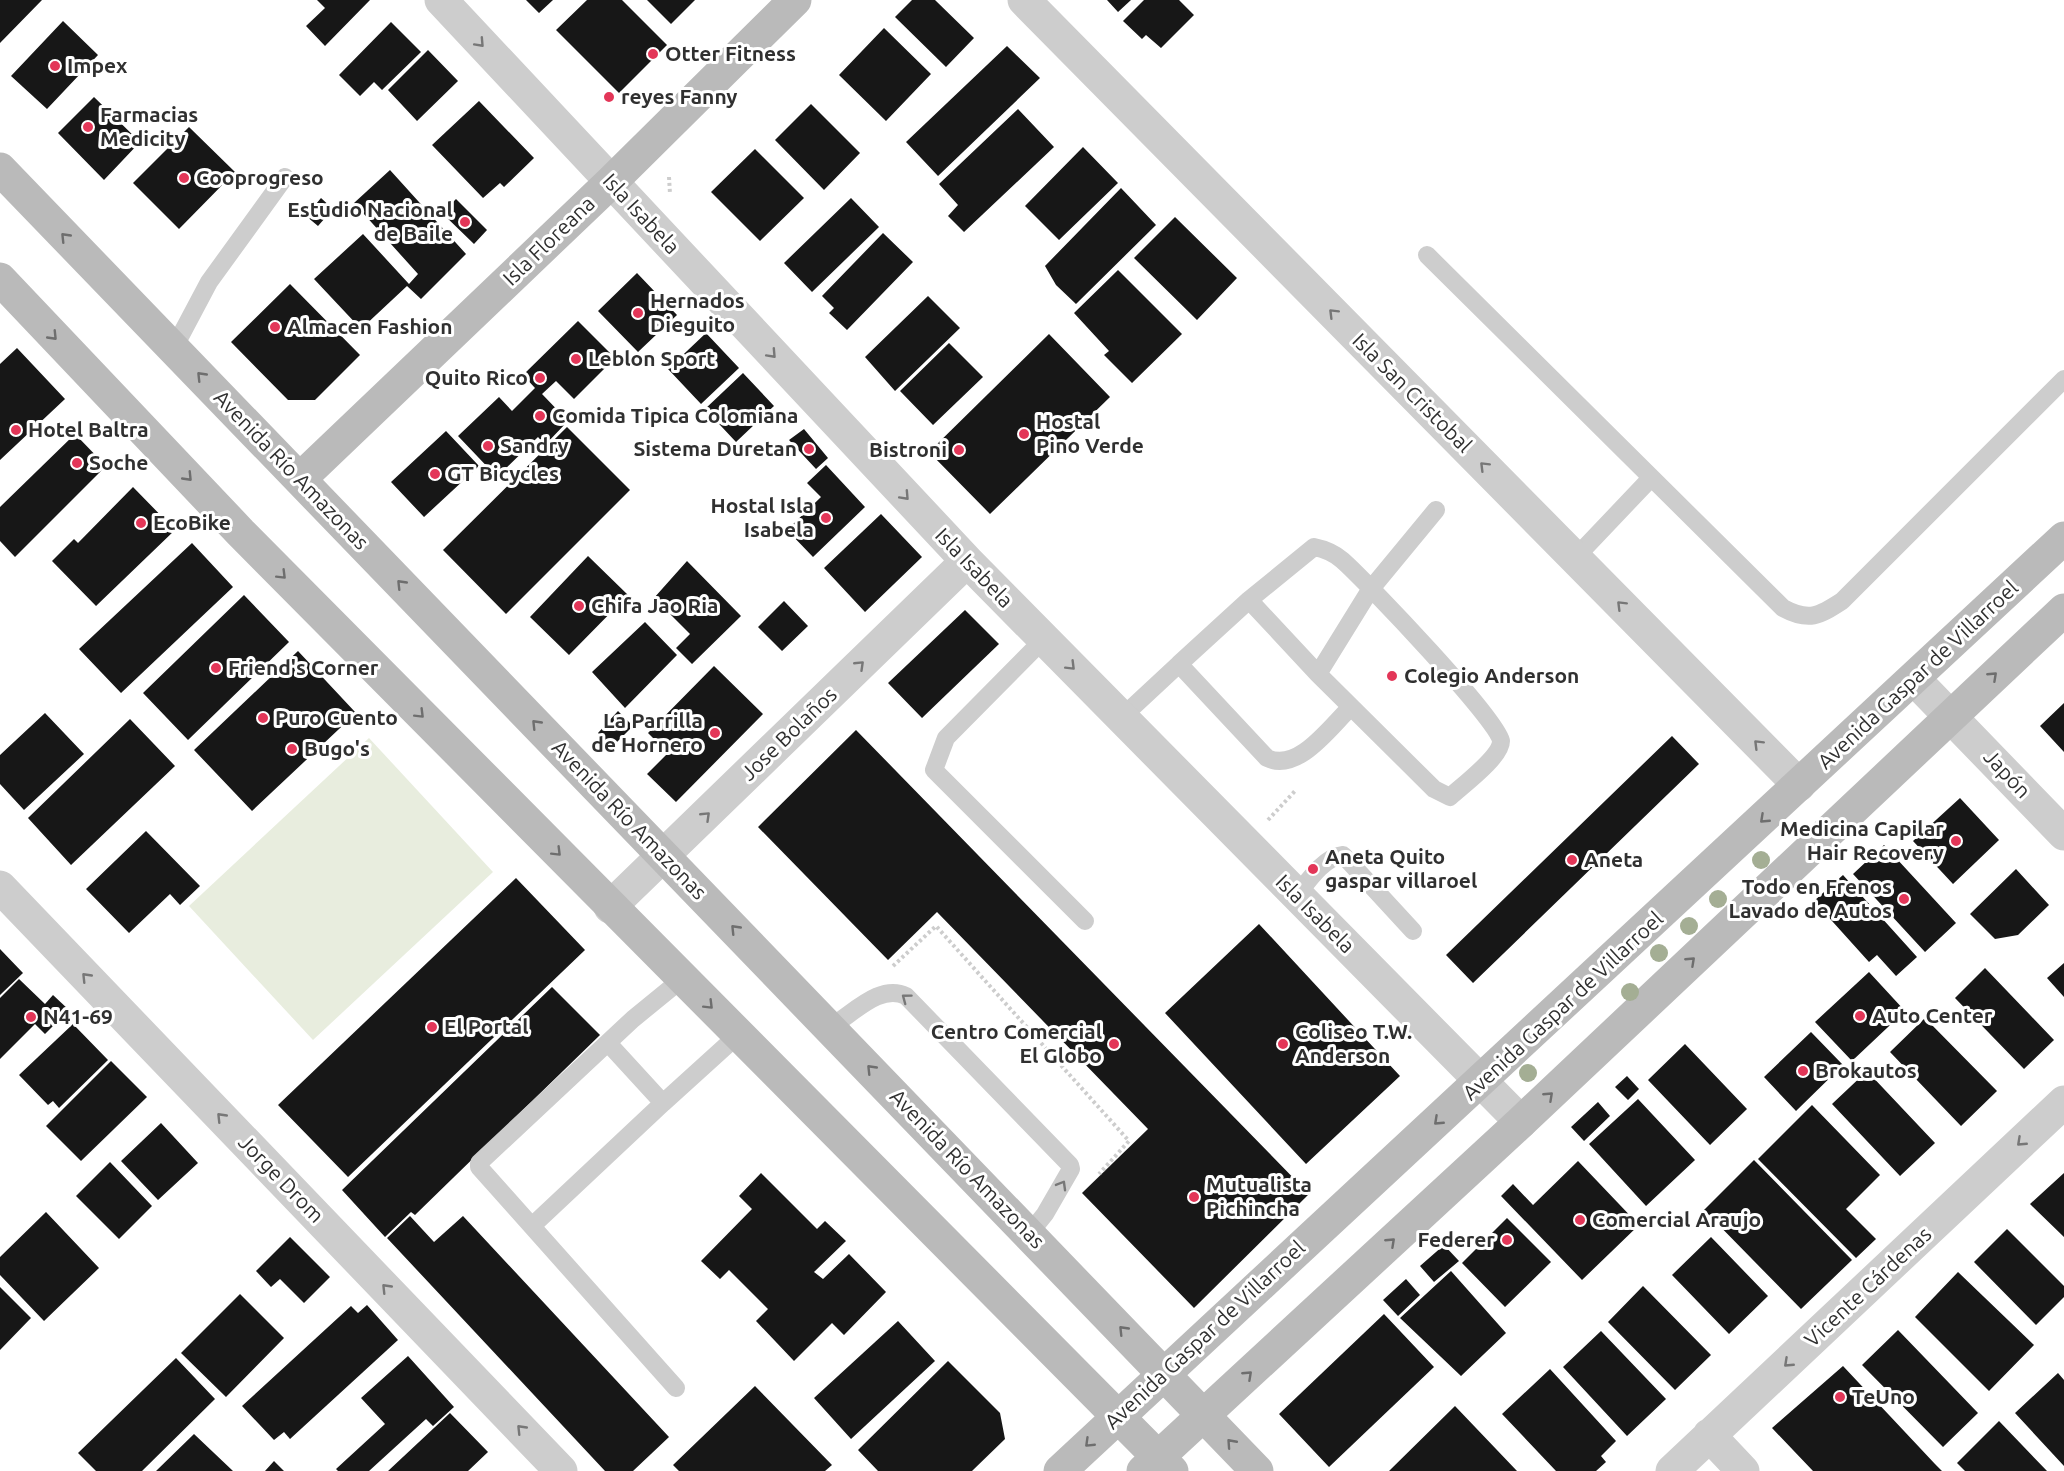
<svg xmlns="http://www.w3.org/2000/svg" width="2064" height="1471" font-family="Ubuntu,sans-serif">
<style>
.green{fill:#e8edde}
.building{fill:#171717}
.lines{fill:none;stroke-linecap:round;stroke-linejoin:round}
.path{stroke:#cdcdcd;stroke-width:4;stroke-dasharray:3 3;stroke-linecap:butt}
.lane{stroke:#cdcdcd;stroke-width:18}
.street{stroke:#cdcdcd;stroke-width:33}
.secondary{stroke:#bababa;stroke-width:33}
.tree{fill:#a4ae94}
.oneway{stroke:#777}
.oneway2{stroke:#6e6e6e}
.poi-dot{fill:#e33658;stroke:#fff;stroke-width:2}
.labels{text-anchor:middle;stroke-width:6;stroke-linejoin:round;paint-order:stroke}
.poi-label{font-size:21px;font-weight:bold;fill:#303030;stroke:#fff;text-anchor:start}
.street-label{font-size:21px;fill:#303030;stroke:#fff}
</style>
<rect width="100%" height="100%" fill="#fff"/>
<!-- green -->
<path class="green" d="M369,738L493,872L313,1040L189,906Z"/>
<!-- building -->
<path class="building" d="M0,0H42L0,43Z
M317,0H370L325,46L306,26L325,8Z
M526,0H553L539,13Z
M587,0H622L667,45L619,93L556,30Z
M647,0H695L671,24Z
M912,0H935L974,38L946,67L895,17Z
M1107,0H1131L1118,12Z
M1144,0H1179L1194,15L1161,48L1146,35L1142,39L1123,21Z
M63,21L98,55L47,109L11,76Z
M391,22L421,52L382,90L374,82L360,96L339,75Z
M884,28L931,74L886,121L839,75Z
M1007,46L1040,78L938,176L906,142Z
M428,50L458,81L417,121L388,90Z
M94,97L140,142L104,180L58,133Z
M479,101L534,158L504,187L500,183L483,198L432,145Z
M811,104L860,153L824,190L775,140Z
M1018,109L1054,147L964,232L948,216L958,205L939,184Z
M189,127L235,172L179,229L133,183Z
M1083,147L1118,183L1059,240L1025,206Z
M755,149L804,198L760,241L711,192Z
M390,170L466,254L421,299L407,286L361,329L314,279L363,234L409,284L418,274L354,203Z
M1121,188L1156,225L1076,304L1056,285L1045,266Z
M321,198L333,209L318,226L306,216Z
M851,198L879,227L812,292L784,263Z
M456,199L487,230L474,244L442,213Z
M1175,217L1237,278L1197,320L1134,258Z
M883,233L913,262L847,330L829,313L834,308L822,296Z
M1118,270L1182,334L1132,383L1104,355L1109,351L1074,313Z
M637,273L677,315L638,352L598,311Z
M290,284L360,355L315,400H288L231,342Z
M928,296L960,328L895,391L865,357Z
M578,321L615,358L574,399L556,381L542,394L568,421L545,445L538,437L497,477L458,436L499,397L512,411L535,388L523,375Z
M706,333L739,368L701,404L668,369Z
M1049,334L1110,397L990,514L929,452Z
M949,343L983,377L933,425L900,391Z
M17,348L65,399L0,460V364Z
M743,373L774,406L736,442L705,409Z
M567,427L630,490L506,614L443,550Z
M804,429L828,458L816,469L789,440Z
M446,431L479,466L424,517L391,482Z
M75,434L106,466L15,557L0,541V507Z
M826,465L865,507L813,557L787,530L821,497L807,483Z
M133,487L175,530L96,606L52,561L74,539L78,543Z
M881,514L922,557L865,612L824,568Z
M192,543L233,587L121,693L79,649Z
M588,556L628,595L569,655L530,617Z
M687,561L741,616L692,664L676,648L690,634L654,598Z
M244,595L289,642L188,740L143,693Z
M784,601L808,626L782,651L758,627Z
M965,610L999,644L922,718L888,683Z
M645,622L677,655L625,708L592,672Z
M298,651L356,713L252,811L194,750Z
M714,666L763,714L676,802L647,774L668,753L648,733Z
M2064,703V752L2040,726Z
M618,711L633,726L612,747L598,733Z
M45,713L84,754L24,810L0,784V755Z
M130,719L175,766L71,865L28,818Z
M856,730L1309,1194L1194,1308L1082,1193L1148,1129L937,912L888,960L758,827Z
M1672,736L1699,764L1473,983L1446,955Z
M1960,798L1999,840L1953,884L1913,841Z
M146,831L200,886L180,905L170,894L129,933L86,889Z
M1884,845L1956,923L1925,952L1853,874Z
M2016,869L2049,905L2018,935L1995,939L1970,914Z
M1843,875L1917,957L1896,976L1877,955L1869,962L1814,901Z
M516,878L585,950L348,1177L278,1105Z
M1259,924L1400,1076L1306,1164L1165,1013Z
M0,949L23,973L0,995Z
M2064,963V997L2047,978Z
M1985,968L2054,1040L2024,1069L1955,998Z
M1869,972L1905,1011L1852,1061L1815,1022Z
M19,979L45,1004L53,995L69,1010L45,1034L35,1024L0,1059V998Z
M552,987L600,1035L415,1215L411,1212L385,1237L342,1190Z
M1925,1018L1997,1091L1961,1126L1890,1052Z
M73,1024L108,1060L59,1108L53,1101L48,1105L19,1075Z
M1811,1032L1843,1065L1796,1111L1764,1077Z
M1685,1044L1747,1109L1710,1145L1648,1080Z
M111,1061L147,1097L81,1161L46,1126Z
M1867,1071L1935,1143L1900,1176L1832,1104Z
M1627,1076L1639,1089L1628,1100L1615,1087Z
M1638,1099L1695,1160L1646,1206L1589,1144Z
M1598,1102L1610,1116L1584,1141L1571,1127Z
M1812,1105L1880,1175L1846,1209L1876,1239L1856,1258L1758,1159Z
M161,1123L198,1163L158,1200L121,1161Z
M1754,1160L1852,1260L1801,1309L1704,1210Z
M1578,1161L1639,1225L1582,1280L1501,1196L1513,1184L1533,1205Z
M110,1162L152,1206L119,1239L76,1196Z
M761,1173L817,1229L825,1221L846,1241L814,1272L823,1279L849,1254L886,1292L844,1335L832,1323L794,1361L756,1321L768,1309L729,1270L720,1279L701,1261L752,1209L739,1196Z
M2064,1173V1237L2030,1204Z
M46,1212L99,1268L44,1321L0,1275V1257Z
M410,1216L434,1242L463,1216L669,1437L633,1471H605L387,1238Z
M1507,1218L1551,1262L1505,1307L1462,1263Z
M2007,1229L2064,1286V1297L2036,1325L1974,1262Z
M290,1237L330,1277L304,1303L280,1279L271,1287L256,1271Z
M1711,1237L1768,1296L1729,1334L1672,1275Z
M1444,1245L1459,1261L1434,1282L1420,1266Z
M1451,1271L1506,1333L1461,1376L1400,1318Z
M1958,1272L2034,1345L1989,1391L1915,1317Z
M1406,1279L1420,1295L1398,1316L1383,1300Z
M1643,1286L1711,1355L1675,1390L1608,1322Z
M0,1287L31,1318L0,1350Z
M240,1294L284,1338L226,1397L181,1353Z
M367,1305L398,1340L290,1439L284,1432L274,1440L242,1406L351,1306L358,1313Z
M1384,1314L1434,1367L1329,1467L1279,1414Z
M898,1321L935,1361L851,1439L814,1398Z
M1898,1330L1978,1413L1943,1447L1862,1365Z
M1601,1331L1666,1399L1627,1436L1563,1367Z
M408,1356L454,1407L433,1426L426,1419L369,1471H338L336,1469L385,1424L361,1398Z
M176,1358L215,1399L142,1471H96L78,1453Z
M948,1361L1000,1413L1005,1439L972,1471H878L858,1450Z
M1843,1366L1935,1464L1942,1471H1813L1772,1428Z
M1550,1369L1616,1441L1601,1456L1606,1462L1596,1471H1556L1502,1414Z
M2058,1373L2064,1380V1466L2015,1413Z
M755,1386L832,1465L825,1471H679L673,1465Z
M1455,1406L1517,1471H1389Z
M450,1413L488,1452L468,1471H388Z
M1999,1421L2047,1471H1965L1957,1463Z
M194,1434L233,1471H156Z
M274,1461L284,1471H265Z"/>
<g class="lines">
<!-- path -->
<path class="path" d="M669,177L670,194
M1268,820L1295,791
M893,966L936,926L1129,1141L1099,1174"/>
<!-- lane -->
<path class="lane" d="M1427,255L1783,608C1809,622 1819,616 1842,601L2064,379
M174,348L209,282L285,177
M1575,558L1651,478
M1249,600L1314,547C1324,549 1334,553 1342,560C1364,579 1501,723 1501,741C1501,757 1463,785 1450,797L1434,789L1318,674L1370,590L1436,510
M1044,639L946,738L934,770L1085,921
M1318,674L1249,600L1179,664L1267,758C1298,773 1330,727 1350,708
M1122,717L1179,664
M1297,895C1308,881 1324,857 1343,855L1413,931
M830,1027C853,1014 880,983 906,996L1070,1165L1071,1169L1045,1214L1029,1234
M663,1103L738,1035
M532,1226L663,1103L608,1043
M676,1388L479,1167V1163L633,1019L682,979"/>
<!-- street -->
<path class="street" d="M441,0L967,561L1521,1122
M1024,0L1799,785
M1914,679L2064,834
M0,887L561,1471
M610,907L967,561
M1709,1435L1743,1471
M1672,1471L2064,1102"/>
<!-- secondary -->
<path class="secondary" d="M0,169L1257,1471
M0,279L241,533L1172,1471
M301,478L611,182L795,0
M1060,1471L2064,538
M1143,1471L1521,1122L2064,610"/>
</g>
<!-- trees -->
<g class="tree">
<circle cx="1761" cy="860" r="9"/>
<circle cx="1718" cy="899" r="9"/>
<circle cx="1689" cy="926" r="9"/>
<circle cx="1659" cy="953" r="9"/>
<circle cx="1630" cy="992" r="9"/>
<circle cx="1528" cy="1073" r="9"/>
</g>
<!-- one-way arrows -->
<defs><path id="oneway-chevron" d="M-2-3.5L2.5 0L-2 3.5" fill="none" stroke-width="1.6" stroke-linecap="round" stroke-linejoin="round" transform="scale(1.5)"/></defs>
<g class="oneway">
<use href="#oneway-chevron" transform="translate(480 43) rotate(47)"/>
<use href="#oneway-chevron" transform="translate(1333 313) rotate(-135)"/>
<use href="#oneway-chevron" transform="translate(772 354) rotate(47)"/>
<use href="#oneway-chevron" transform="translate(1484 466) rotate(-135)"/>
<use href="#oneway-chevron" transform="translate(905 496) rotate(47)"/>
<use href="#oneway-chevron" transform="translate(1621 605) rotate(-135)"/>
<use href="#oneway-chevron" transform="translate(860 665) rotate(-44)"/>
<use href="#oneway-chevron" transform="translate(1071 666) rotate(45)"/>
<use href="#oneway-chevron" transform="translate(1758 744) rotate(-135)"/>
<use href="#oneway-chevron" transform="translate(706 816) rotate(-44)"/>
<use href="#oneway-chevron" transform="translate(86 977) rotate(-134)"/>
<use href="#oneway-chevron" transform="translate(906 998) rotate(-143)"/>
<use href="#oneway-chevron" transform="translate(221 1117) rotate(-134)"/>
<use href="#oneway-chevron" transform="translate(2021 1142) rotate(137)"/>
<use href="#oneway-chevron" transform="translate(1062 1185) rotate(-60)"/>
<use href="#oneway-chevron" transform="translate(386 1288) rotate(-134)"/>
<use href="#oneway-chevron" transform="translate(1788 1363) rotate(137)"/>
<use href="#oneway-chevron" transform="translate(521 1429) rotate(-134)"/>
</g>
<g class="oneway2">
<use href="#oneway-chevron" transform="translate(65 237) rotate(-134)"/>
<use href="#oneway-chevron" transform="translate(53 336) rotate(46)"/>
<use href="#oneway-chevron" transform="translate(201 376) rotate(-134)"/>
<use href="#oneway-chevron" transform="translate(188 477) rotate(46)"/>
<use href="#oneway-chevron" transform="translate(282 575) rotate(45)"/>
<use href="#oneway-chevron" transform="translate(401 584) rotate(-134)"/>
<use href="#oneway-chevron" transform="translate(1993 676) rotate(-43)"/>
<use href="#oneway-chevron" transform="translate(420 714) rotate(45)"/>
<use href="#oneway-chevron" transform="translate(536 724) rotate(-134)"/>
<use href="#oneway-chevron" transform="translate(1764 819) rotate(137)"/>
<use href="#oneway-chevron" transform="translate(557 852) rotate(45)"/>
<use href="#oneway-chevron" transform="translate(735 929) rotate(-134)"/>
<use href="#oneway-chevron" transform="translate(1691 961) rotate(-43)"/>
<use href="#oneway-chevron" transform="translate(709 1005) rotate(45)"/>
<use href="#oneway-chevron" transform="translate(871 1069) rotate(-134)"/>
<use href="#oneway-chevron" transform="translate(1549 1096) rotate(-43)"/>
<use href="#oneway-chevron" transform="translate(1438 1121) rotate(137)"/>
<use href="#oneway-chevron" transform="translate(1391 1242) rotate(-43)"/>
<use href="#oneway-chevron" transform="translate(1123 1330) rotate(-134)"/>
<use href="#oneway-chevron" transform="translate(1248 1375) rotate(-43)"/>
<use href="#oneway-chevron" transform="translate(1089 1443) rotate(136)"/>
<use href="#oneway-chevron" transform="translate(1231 1443) rotate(-132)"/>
</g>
<!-- markers -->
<g class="poi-dot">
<circle cx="653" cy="54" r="6"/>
<circle cx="55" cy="66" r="6"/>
<circle cx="609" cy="97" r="6"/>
<circle cx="88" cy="127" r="6"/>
<circle cx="184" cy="178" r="6"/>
<circle cx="465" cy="222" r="6"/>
<circle cx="638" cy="313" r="6"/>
<circle cx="275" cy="327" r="6"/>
<circle cx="576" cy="359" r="6"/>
<circle cx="540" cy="378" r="6"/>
<circle cx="540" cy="416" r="6"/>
<circle cx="16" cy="430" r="6"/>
<circle cx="1024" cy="434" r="6"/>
<circle cx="488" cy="446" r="6"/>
<circle cx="809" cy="449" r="6"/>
<circle cx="959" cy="450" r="6"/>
<circle cx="77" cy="463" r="6"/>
<circle cx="435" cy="474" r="6"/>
<circle cx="826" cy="518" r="6"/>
<circle cx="141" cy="523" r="6"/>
<circle cx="579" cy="606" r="6"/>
<circle cx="216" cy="668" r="6"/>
<circle cx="1392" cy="676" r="6"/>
<circle cx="263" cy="718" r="6"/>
<circle cx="715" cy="733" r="6"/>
<circle cx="292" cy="749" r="6"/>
<circle cx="1956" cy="841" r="6"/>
<circle cx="1572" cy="860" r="6"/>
<circle cx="1313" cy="869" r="6"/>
<circle cx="1904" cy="899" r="6"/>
<circle cx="1860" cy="1016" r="6"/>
<circle cx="31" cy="1017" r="6"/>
<circle cx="432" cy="1027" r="6"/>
<circle cx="1114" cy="1044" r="6"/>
<circle cx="1283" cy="1044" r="6"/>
<circle cx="1803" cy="1071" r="6"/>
<circle cx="1194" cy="1197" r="6"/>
<circle cx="1580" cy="1220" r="6"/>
<circle cx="1507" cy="1240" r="6"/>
<circle cx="1840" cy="1397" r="6"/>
</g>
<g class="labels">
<!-- poi labels -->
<g class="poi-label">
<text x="665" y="61">Otter Fitness</text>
<text x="67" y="73">Impex</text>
<text x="621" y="104">reyes Fanny</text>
<text x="100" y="122">Farmacias<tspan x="100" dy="24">Medicity</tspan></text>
<text x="196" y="185">Cooprogreso</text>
<text x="453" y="217" text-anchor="end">Estudio Nacional<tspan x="453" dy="24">de Baile</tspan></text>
<text x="650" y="308">Hernados<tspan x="650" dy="24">Dieguito</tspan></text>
<text x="287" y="334">Almacen Fashion</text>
<text x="588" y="366">Leblon Sport</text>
<text x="528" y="385" text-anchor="end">Quito Rico</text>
<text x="552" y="423">Comida Tipica Colomiana</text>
<text x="1036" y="429">Hostal<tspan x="1036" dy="24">Pino Verde</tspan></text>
<text x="28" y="437">Hotel Baltra</text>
<text x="500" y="453">Sandry</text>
<text x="797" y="456" text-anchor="end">Sistema Duretan</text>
<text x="947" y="457" text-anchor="end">Bistroni</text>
<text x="89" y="470">Soche</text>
<text x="447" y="481">GT Bicycles</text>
<text x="814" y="513" text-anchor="end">Hostal Isla<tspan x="814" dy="24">Isabela</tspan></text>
<text x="153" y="530">EcoBike</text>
<text x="591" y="613">Chifa Jao Ria</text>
<text x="228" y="675">Friend's Corner</text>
<text x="1404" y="683">Colegio Anderson</text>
<text x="275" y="725">Puro Cuento</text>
<text x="703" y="728" text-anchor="end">La Parrilla<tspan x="703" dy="24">de Hornero</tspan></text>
<text x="304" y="756">Bugo's</text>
<text x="1944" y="836" text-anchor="end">Medicina Capilar<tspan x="1944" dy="24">Hair Recovery</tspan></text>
<text x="1325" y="864">Aneta Quito<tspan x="1325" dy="24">gaspar villaroel</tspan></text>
<text x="1584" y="867">Aneta</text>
<text x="1892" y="894" text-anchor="end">Todo en Frenos<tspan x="1892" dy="24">Lavado de Autos</tspan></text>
<text x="1872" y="1023">Auto Center</text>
<text x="43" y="1024">N41-69</text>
<text x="444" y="1034">El Portal</text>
<text x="1102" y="1039" text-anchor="end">Centro Comercial<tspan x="1102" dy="24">El Globo</tspan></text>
<text x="1295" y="1039">Coliseo T.W.<tspan x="1295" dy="24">Anderson</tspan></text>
<text x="1815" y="1078">Brokautos</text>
<text x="1206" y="1192">Mutualista<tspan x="1206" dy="24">Pichincha</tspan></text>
<text x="1592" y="1227">Comercial Araujo</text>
<text x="1495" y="1247" text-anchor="end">Federer</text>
<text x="1852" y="1404">TeUno</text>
</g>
<!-- street labels -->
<g class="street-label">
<text transform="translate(641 214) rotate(47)" y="7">Isla Isabela</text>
<text transform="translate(549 241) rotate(-44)" y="7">Isla Floreana</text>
<text transform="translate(1412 393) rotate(45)" y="7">Isla San Cristobal</text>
<text transform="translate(291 470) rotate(46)" y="7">Avenida Río Amazonas</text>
<text transform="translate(974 568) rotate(46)" y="7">Isla Isabela</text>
<text transform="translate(1918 675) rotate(-43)" y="7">Avenida Gaspar de Villarroel</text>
<text transform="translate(789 734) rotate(-44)" y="7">Jose Bolaños</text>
<text transform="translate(2007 774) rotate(47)" y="7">Japón</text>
<text transform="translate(629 820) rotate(46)" y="7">Avenida Río Amazonas</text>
<text transform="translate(1315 914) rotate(45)" y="7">Isla Isabela</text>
<text transform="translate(1563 1006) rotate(-43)" y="7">Avenida Gaspar de Villarroel</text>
<text transform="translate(967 1169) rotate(46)" y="7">Avenida Río Amazonas</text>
<text transform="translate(281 1179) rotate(46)" y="7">Jorge Drom</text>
<text transform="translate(1868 1287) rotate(-43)" y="7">Vicente Cárdenas</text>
<text transform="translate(1205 1335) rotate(-43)" y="7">Avenida Gaspar de Villarroel</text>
</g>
</g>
</svg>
